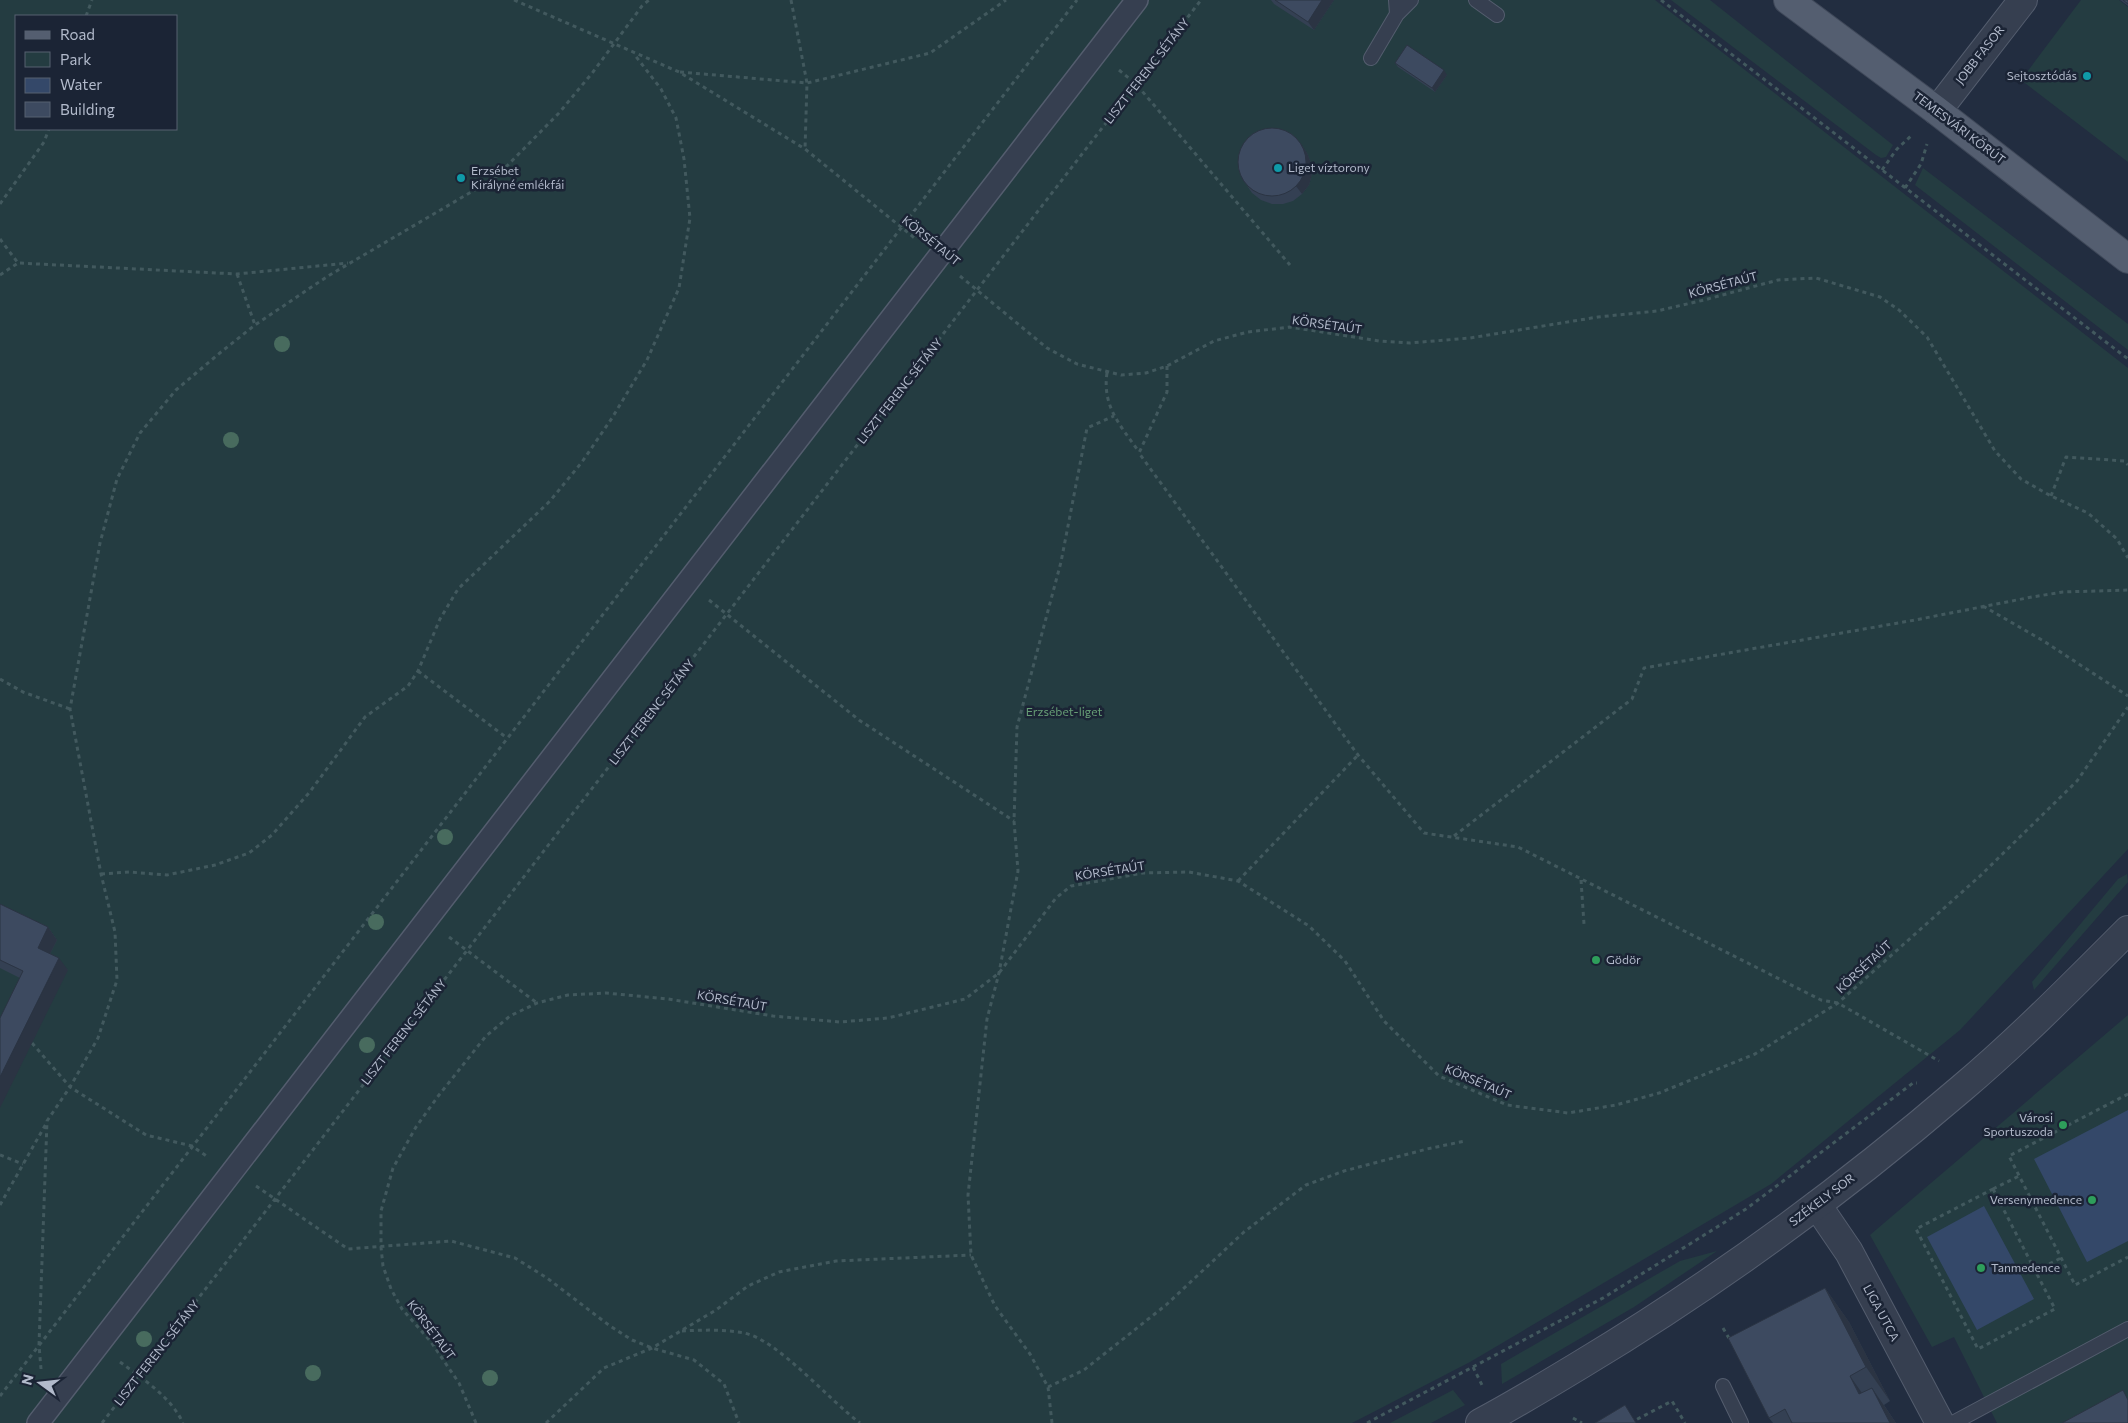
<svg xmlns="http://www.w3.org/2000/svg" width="2128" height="1423" font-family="Commissioner,sans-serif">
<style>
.green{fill:#243c41;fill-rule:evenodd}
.water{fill:#344869}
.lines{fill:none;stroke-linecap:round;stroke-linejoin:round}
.service-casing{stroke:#545d6e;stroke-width:16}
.pedestrian-casing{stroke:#545d6e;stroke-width:24}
.minor-casing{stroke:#545d6e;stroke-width:30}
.tertiary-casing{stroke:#545d6e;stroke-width:30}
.primary-casing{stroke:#3f4859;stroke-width:30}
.path{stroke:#42595e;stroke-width:3;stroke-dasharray:4 4;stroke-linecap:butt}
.service{stroke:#363f50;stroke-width:14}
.pedestrian{stroke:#363f50;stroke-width:21}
.minor{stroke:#363f50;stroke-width:28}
.tertiary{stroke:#363f50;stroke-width:28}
.primary{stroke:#545e70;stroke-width:28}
.tree{fill:#486b5e}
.wall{fill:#344053}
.shaded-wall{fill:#2b3443}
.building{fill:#3d4a60;stroke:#2b3443}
.culture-dot{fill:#0f9aa8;stroke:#1b2435;stroke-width:2}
.leisure-dot{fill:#2e9e5b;stroke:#1b2435;stroke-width:2}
.labels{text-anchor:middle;stroke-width:5;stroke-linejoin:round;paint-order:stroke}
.street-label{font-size:12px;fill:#b2bacb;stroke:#1b2435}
.poi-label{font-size:12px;fill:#b2bacb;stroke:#1b2435;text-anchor:start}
.park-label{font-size:12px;fill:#679e76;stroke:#1b2435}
</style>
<rect width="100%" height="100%" fill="#222d40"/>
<!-- green -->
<path class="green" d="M0,0H1655L2128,368V849L1960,1030L1771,1184L1470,1362L1352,1423H0ZM16,16H176V129H16Z
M1671,0H1710L1893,145L1886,157L1881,158L1876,155Z
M2081,0H2119L2128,7V162L2021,80Z
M1923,168L2128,324V350L1915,185Z
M2127,874L2128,882L2034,990L2032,982L2118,879Z
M2128,1015V1405L2095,1423H1997L1954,1337L1932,1347L1870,1235Z
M1717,1251L1634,1307L1502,1384L1501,1364L1680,1261Z
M1453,1390L1465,1405L1431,1423H1390Z"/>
<!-- water -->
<path class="water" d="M2128,1110V1241L2087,1262L2034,1159Z
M1984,1206L2034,1299L1977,1330L1927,1237Z"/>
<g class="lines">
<defs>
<path id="service" d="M1476,0L1497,15
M1397,14L1411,0
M1371,58L1397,14L1396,0
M1723,1386L1741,1423
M1953,1423L2128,1329"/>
<path id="pedestrian" d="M38,1423L1137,0"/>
<path id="minor" d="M1937,111L2023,0
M1817,1205L1849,1252L1940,1423"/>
<path id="tertiary" d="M1480,1423C1514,1405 1547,1385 1580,1365C1715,1284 1842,1191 1962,1088C2020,1039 2074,984 2128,930"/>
<path id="primary" d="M1788,0L1937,111L2128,259"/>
</defs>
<!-- service casing -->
<use href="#service" class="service-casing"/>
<!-- pedestrian casing -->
<use href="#pedestrian" class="pedestrian-casing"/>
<!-- minor casing -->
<use href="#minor" class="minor-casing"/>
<!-- tertiary casing -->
<use href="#tertiary" class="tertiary-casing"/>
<!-- primary casing -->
<use href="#primary" class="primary-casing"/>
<!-- path -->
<path class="path" d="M514,0L679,72L805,149L917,240
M791,0L807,83L805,149
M1661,0L2128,359
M86,16L92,0
M1119,70L1136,84L1290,265
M680,72L807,83L930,53L1006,0
M1882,170L1897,149L1913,134
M1905,188L1921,164L1927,144
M0,204L44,142L49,129
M0,239L18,263L237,274L348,263
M237,274L255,325
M0,275L18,263
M960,276L1047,348L1077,364L1121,375L1146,373L1167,366L1214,341L1248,332L1290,327L1379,341L1410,343L1470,338L1598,317L1657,311L1704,300L1778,280L1816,278L1880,297L1899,310L1927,337L1995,451L2021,479L2051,496L2088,513L2117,539L2128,558
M1167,366V392L1139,453L1358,755L1424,833L1518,847L1821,1000L1838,1003L1939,1061
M1107,373C1102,407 1121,426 1139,452
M2051,496L2066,457L2125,461L2128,465
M709,600L859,720L1014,821
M1983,606L2042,640L2128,696
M418,671L507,738
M0,679L23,692L70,709
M1454,836L1632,699L1644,668L1915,620L2032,597L2063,592L2128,590
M101,874L129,872L167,875L215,865L249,853L272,835L309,793L365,717L408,686L418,671L440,619L458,589L550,501L582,462L612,418L647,360L679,288L690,218L684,159L676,118L661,89L634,54
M1581,880L1584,924
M1238,881L1358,755
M449,937L537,1003
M32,1043L70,1087L146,1135L192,1146L208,1157
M2128,1094L2009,1156L2075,1285L2128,1257
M0,1155L23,1164
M256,1186L348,1249L451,1241L515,1258L547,1278L610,1326L632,1340L652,1348L694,1360L724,1384L739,1423
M1993,1189L2055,1309L1978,1349L1916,1229Z
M1993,1189L2019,1176
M0,1205L47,1122
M2035,1271L2061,1258
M1723,1328L1730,1340
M682,1331C702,1330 723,1329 744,1333C778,1340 829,1400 860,1423
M120,1362C143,1379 171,1397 183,1423
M1473,1367L1482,1385
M41,1369L39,1345L47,1121L70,1087L98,1038L117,980L115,932L101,874L70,709L100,543L117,479L140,433L176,390L221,352L255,325L328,276L495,178L559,113L593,72L642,6L649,0
M1048,1387L1084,1370L1166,1305L1244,1232L1306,1185L1344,1171L1427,1149L1465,1141
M0,1396L1077,0
M1573,1418L1582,1423
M102,1423L1201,0
M476,1423L459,1383L431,1342L402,1309L391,1289L383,1266L381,1247V1211L393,1168L416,1127L439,1095L486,1036L510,1016L537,1003L568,995L606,993L668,999L773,1016L840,1022L888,1018L965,999L999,973L1056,898L1071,886L1143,873L1189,872L1238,881L1309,926L1345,961L1384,1021L1439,1076L1507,1105L1568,1113L1616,1105L1659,1093L1755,1054L1838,1003L1980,876L2077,781L2128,707
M546,1423L604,1368L652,1348L716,1310L748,1286L779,1272L836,1261L971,1255
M1052,1423L1048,1387L1030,1354L995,1306L971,1255L968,1195L987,1019L999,973L1018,871L1014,821L1017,727L1061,562L1087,428L1114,416
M1367,1423L1603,1298L1746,1209L1913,1083H1917
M1630,1423L1672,1401L1685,1423"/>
<!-- service -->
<use href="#service" class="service"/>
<!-- pedestrian -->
<use href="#pedestrian" class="pedestrian"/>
<!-- minor -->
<use href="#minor" class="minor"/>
<!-- tertiary -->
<use href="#tertiary" class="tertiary"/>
<!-- primary -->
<use href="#primary" class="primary"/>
</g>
<!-- trees -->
<g class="tree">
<circle cx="282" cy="344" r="8"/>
<circle cx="231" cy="440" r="8"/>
<circle cx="445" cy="837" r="8"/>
<circle cx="376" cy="922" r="8"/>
<circle cx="367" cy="1045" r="8"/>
<circle cx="144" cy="1339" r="8"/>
<circle cx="313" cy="1373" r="8"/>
<circle cx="490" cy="1378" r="8"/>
</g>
<!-- wall -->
<path class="wall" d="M1271,0H1334L1314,30L1274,4Z
M2120,0H2128V6Z
M1395,63L1447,75L1435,92L1398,67Z
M1301,144L1307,153L1311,163L1312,174L1309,185L1302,194L1293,201L1283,204H1272L1261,200L1252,193L1246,184Z
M0,904L48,927L57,940L50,954L68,970L20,978L0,968Z
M1825,1288L1849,1322L1890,1401L1884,1405L1896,1423H1773L1769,1418Z"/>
<!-- shaded-wall -->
<path class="shaded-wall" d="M1322,0H1334L1314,30L1308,22Z
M1444,70L1447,75L1435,92L1432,88Z
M1301,144L1307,153L1311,163L1312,174L1309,185L1302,194L1296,186Z
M48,927L57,940L47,960L38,948Z
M59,958L68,970L0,1108V1077Z
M1825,1288L1849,1322L1890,1401L1866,1367Z
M1850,1376L1874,1410L1859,1394Z
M1872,1388L1896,1423H1890Z"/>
<!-- building -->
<path class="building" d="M1275,0H1322L1308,22Z
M2123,0H2128V4Z
M1407,45L1444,70L1432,88L1395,63Z
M1238 162a34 34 0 1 1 68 0a34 34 0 1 1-68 0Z
M0,904L48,927L38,948L59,958L0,1077V1018L23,971L0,960Z
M1825,1288L1866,1367L1850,1376L1859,1394L1872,1388L1890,1423H1792L1785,1409L1769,1418L1728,1338Z
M2123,1390L2128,1400V1423H2062Z
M1625,1405L1636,1423H1595Z"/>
<!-- markers -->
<g class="culture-dot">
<circle cx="2087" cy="76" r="5"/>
<circle cx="1278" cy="168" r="5"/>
<circle cx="461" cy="178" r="5"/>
</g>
<g class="leisure-dot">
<circle cx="1596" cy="960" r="5"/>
<circle cx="2063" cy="1125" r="5"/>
<circle cx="2092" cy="1200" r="5"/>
<circle cx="1981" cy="1268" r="5"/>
</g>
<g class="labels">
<!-- street labels -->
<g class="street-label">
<text transform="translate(1980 55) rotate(-52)" y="4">JOBB FASOR</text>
<text transform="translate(1147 71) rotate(-52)" y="4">LISZT FERENC SÉTÁNY</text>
<text transform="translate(1959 128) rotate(37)" y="4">TEMESVÁRI KÖRÚT</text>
<text transform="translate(931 241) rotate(39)" y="4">KÖRSÉTAÚT</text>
<text transform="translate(1723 285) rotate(-15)" y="4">KÖRSÉTAÚT</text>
<text transform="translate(1327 325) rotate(8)" y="4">KÖRSÉTAÚT</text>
<text transform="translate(900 391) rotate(-52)" y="4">LISZT FERENC SÉTÁNY</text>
<text transform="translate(652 712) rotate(-52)" y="4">LISZT FERENC SÉTÁNY</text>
<text transform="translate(1110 871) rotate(-9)" y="4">KÖRSÉTAÚT</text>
<text transform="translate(1864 967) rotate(-43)" y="4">KÖRSÉTAÚT</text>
<text transform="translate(732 1001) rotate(10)" y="4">KÖRSÉTAÚT</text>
<text transform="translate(404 1032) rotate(-52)" y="4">LISZT FERENC SÉTÁNY</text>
<text transform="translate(1478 1082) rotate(23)" y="4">KÖRSÉTAÚT</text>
<text transform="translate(1822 1200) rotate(-37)" y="4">SZÉKELY SOR</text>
<text transform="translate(1881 1313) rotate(62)" y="4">LIGA UTCA</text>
<text transform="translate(431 1330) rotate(53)" y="4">KÖRSÉTAÚT</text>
<text transform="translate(157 1353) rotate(-52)" y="4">LISZT FERENC SÉTÁNY</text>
</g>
<!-- poi labels -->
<g class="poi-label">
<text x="2077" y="80" text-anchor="end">Sejtosztódás</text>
<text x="1288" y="172">Liget víztorony</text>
<text x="471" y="175">Erzsébet<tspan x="471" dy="14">Királyné emlékfái</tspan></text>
<text x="1606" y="964">Gödör</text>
<text x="2053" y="1122" text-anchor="end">Városi<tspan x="2053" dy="14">Sportuszoda</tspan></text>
<text x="2082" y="1204" text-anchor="end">Versenymedence</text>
<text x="1991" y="1272">Tanmedence</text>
</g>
<!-- park labels -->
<g class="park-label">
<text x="1064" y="716">Erzsébet-liget</text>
</g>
</g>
<!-- legend -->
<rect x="15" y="15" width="162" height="115" fill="#1b2435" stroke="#576071"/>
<rect x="25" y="31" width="25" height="8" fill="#545e70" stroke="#576071"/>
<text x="60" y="40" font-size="15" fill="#b2bacb">Road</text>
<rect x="25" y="52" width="25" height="15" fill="#243c41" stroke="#576071"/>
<text x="60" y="65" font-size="15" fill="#b2bacb">Park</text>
<rect x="25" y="78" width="25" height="15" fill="#344869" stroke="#576071"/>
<text x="60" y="90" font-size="15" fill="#b2bacb">Water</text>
<rect x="25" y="102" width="25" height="15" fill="#3d4a60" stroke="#576071"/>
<text x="60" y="115" font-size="15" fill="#b2bacb">Building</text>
<!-- north arrow -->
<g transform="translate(40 1383) rotate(285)" stroke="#1b2435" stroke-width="4" paint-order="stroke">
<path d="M0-4L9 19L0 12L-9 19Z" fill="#b2bacb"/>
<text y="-8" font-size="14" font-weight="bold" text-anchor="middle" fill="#b2bacb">N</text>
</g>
</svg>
